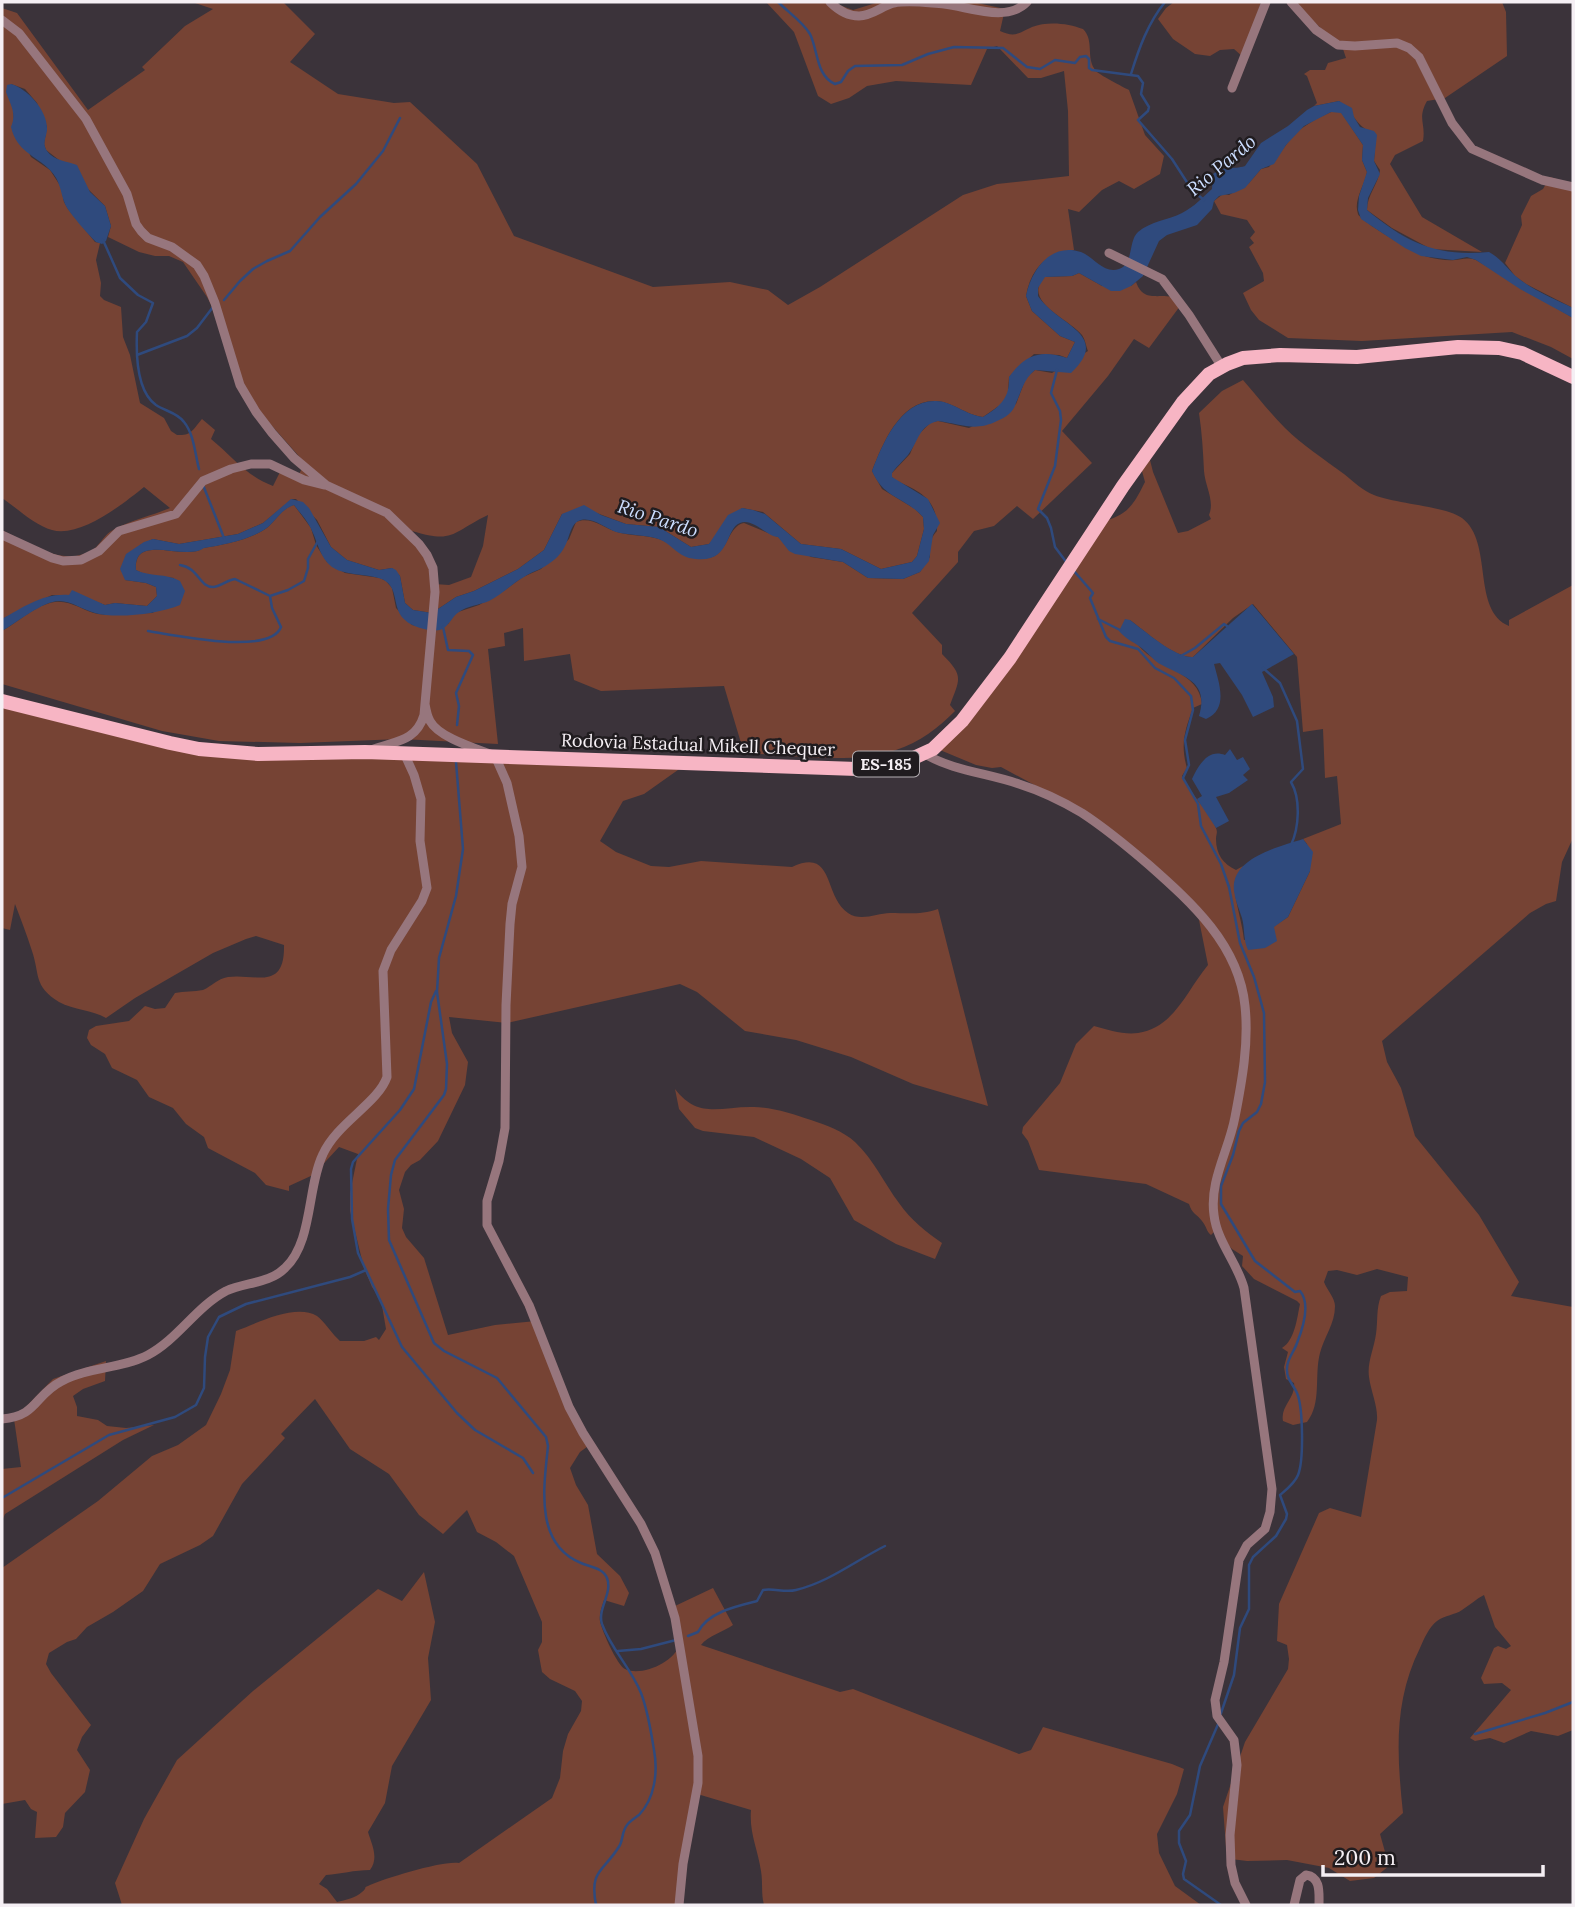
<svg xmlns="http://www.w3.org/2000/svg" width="1575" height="1907" font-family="Lora,serif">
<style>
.green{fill:#764334;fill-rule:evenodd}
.water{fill:#2f4a7d}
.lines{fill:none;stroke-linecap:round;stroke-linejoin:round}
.stream{stroke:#2f4a7d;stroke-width:2.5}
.street{stroke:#97767d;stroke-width:9}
.primary{stroke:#f7b5c4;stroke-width:14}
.labels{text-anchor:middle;stroke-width:5;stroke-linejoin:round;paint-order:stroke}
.shield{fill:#201c1f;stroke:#b5b0b4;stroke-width:2}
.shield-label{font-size:16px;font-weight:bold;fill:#f5eff4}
.street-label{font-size:18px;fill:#f5eff4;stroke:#201c1f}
.water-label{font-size:19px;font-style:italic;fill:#ccdeff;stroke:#201c1f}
</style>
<rect width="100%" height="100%" fill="#3b333a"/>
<!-- green -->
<path class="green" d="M192,2H283L315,34L290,62L338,94L394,103L410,102L477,164L514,236L653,287L730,282L768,290L788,305L820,287L963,195L997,184L1069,176L1068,111L1064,71L1041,78H1028L997,46L987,49L971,85L896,81L867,86L849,98L831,104L818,96L794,32L766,2H831L853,10L879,2H973L1005,9L1000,31C1015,38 1019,33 1032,27C1047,21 1068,23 1083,29C1095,41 1085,58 1096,71C1098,74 1123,87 1129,90L1145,135L1164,156L1160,174L1134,189L1119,181L1102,190L1079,212L1068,209L1074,250C1045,253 1031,269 1026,296L1032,311L1060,336L1075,342L1067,358L1059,355L1034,354L1009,377L1008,393L1003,403L983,417C966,415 951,401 935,401C900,400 882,445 872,471L882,489L915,509L923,517L924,529L917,556L912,562L881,569L841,549L801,544L763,512L742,508L709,544L691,547L659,527L626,524L594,512L562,514L544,550L518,569L474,591L456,597L432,613L413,610L405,603L400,576L392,568L379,570L347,560L331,547L317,520L296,499H292L263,523L238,534L179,544L153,539L140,545L125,580L146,583L156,587L157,596L147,606L115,603L105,605L84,597L52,595L2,619V530C29,543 64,569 94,549C101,543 105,534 113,530C131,520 151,516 170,508L144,487C123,504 80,538 52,530C34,525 17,508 2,498V8L17,13L88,110L145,70L142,67L185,26L213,9ZM11,84L25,89L37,103L47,127L44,144L46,150L59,160L105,206L111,226L108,237L139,252L155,256H169L183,262L207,297L218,318L239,378L257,409L305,463L299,474L282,468L273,486C246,476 233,457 211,439L215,430L202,419C193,429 192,436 177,435L171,431L164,418L140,403L130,355L123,337L121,307L104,300L100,296L101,283L96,260L100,243L95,242L68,209L64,202L61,187L50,170L31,157L14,120ZM488,515L483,546L471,577L449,585L434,584L430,569L412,531C455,544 452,532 488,515Z
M1174,2H1261L1243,57L1234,49L1220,50L1210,56L1195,54L1173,39L1158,19L1166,8Z
M1293,2H1502L1506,12L1507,56L1445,98L1427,101C1417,119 1426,123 1423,141L1395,155L1390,164L1422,217L1482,252L1431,249L1392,228L1367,210C1367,195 1378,185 1380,170L1374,161L1376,135C1355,126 1356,115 1339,101L1314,106L1317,103L1307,76L1304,74L1310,70H1325L1328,63L1346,58L1343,49Z
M1331,112H1341L1363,145L1362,160L1367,172C1365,185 1353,200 1358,214C1360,221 1419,256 1428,257C1436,259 1447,261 1455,260C1465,259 1467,257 1476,260L1573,318V359L1551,347L1512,332L1362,341L1288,338L1259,320L1251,310L1243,293L1264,281L1263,273L1249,247L1254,243L1250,238L1255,232L1247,220L1221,214L1214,201L1223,194L1229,195L1249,183L1261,169L1269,167L1296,132L1316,119Z
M1550,177L1573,184V308L1526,284L1515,276L1505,263L1522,225L1521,216L1531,196L1543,189Z
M1079,273L1102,286H1131L1136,282C1145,307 1164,288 1183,302L1149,348L1134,339L1108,376L1062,431L1092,463L1033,519L1017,506L994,526L974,531L958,552V562L912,613L942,645V654C964,676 960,678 950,705L955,711C938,728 920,742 896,750C855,765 788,755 744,753L724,686L601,691L574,680L570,654L524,661L523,628L504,633L505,646L488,649L498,744L401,739L300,743L219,741L162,731L2,684V631C18,622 37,604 55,602C71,600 83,611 98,614C116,617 135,613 153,613L174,578L146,575L136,570C133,532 185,562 203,548C223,545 253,539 268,527C277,519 282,508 294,505L311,528L316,545L327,562L345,573L380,578L386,581L392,588L396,608L412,625L432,629L448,624L455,613L479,605L505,590L523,577L541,569L569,539L576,522C591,516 603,528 617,532C630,536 646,535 659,539C677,545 687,562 708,558C728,556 727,526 744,523L778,537L811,557L843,562L868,578L903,579L920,572L930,557C929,547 930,538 937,531C938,499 921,492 895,480L892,477V473L910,454L918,435L931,422L938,421L969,428L1016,404L1026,378L1035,370L1052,373L1088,351C1086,346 1085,339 1082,335C1069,319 1022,302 1044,277L1072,276Z
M1243,380C1257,396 1270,413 1285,428C1302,445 1324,459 1344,474C1353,481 1363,491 1374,495C1396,504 1445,506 1462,518C1494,542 1471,610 1509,626V620L1573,585V838L1562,862L1556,901L1546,904L1530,913L1382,1041L1387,1062L1401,1088L1415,1136L1479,1215L1519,1282L1511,1296L1573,1307V1730L1558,1736L1531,1731L1504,1743L1490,1738L1475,1741L1470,1738L1511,1690L1502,1683L1484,1684L1481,1678L1494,1648L1498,1646L1506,1649L1511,1646L1495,1627L1484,1595C1476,1599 1470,1605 1462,1610C1455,1615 1445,1615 1437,1621C1429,1627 1424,1639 1420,1648C1393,1702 1397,1756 1403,1813L1380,1834L1389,1866L1374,1878L1350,1881L1329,1868L1287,1860L1247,1861L1231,1859L1226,1847L1223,1807L1245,1742L1288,1669L1289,1659L1287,1645L1277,1641L1279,1604L1319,1513L1330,1508L1361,1517L1377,1420C1378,1406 1371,1392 1369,1377C1367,1362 1374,1349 1376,1334C1378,1321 1376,1309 1381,1296L1390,1292L1407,1291L1408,1277L1377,1269L1357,1275L1337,1270L1328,1271L1324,1282C1327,1290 1335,1298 1335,1306C1335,1324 1324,1337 1320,1353C1314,1376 1322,1403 1307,1422L1293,1425L1283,1421C1280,1406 1296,1398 1294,1383L1286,1379L1284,1367L1288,1352L1282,1348C1295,1340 1297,1318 1300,1304L1297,1301L1254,1279L1242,1266L1243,1256L1232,1249L1215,1231L1211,1235C1206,1231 1207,1227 1202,1221C1197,1214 1192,1214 1189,1204L1146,1184L1039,1170L1028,1141L1022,1133L1023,1127L1060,1083L1076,1044L1094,1026C1108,1030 1124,1035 1138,1033C1174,1028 1187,990 1208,965L1198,915L1172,880L1040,788L1001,767L992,768L976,765L940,750L1100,522C1127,516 1133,506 1145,482L1140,464L1149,456L1153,472L1178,533L1188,531L1211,519L1209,515C1215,501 1205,486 1204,471C1203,451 1202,433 1199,413L1222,391ZM1253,604L1297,657L1303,732L1323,729L1325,778L1337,776L1341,824L1303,839L1307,844L1310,871L1288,917L1273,927L1244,940C1243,924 1232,892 1235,881C1236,876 1240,871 1243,866L1236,870C1223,864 1216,854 1216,839C1216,834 1218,833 1216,828C1208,808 1190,795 1182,776L1187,768C1180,744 1185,730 1193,708L1202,704C1199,671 1158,669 1139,646C1134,640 1133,628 1130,620C1145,631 1174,658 1193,657L1233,618Z
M2,696L197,750L685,765L644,794L623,801L600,841L616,852L651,866L669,867L701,861L792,867C835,847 823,896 848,913C861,922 877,913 890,913C907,913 921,915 938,909L988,1106L913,1084L851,1057L796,1040L745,1031L697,992L680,984L507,1023L449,1017L452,1033L468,1062L465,1085L438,1141L420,1160L411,1165L405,1172L399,1190L404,1209L402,1228L406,1237L424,1258L448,1335L495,1325L536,1321L577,1418L591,1444L580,1452L570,1468L576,1485L588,1505L597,1554L620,1576L629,1593L624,1606L604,1600C602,1606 599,1614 600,1621C602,1631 617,1665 625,1669C641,1677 676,1662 679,1644C680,1632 676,1617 675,1606L713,1588L733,1625C723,1632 708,1636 701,1645L840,1692L853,1689L1019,1754L1031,1750L1043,1727L1172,1764L1184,1769L1177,1794L1157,1834L1159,1853L1175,1886L1201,1905H764C761,1894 763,1883 761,1871C758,1850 749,1833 751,1810L694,1793L676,1905H122L115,1883L144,1819L177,1760L253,1691L378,1589L402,1601L424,1572L435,1622L428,1658L431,1700L392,1766L385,1803L368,1832C372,1845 379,1858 370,1870C354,1870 341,1874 326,1875L319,1884L327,1889L337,1902C345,1900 356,1898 362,1892C369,1886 361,1889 370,1885C386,1878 444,1860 459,1863L552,1798L560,1778L563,1751L568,1734L581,1711L582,1701L575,1691L550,1679L542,1672L538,1650L542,1642V1622L514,1556L496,1542L477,1532L467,1510L443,1534L419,1515L389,1474L350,1449L315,1399L281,1434L285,1438L242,1484L213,1536L200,1545L160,1564L143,1591L113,1612L87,1627L76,1639L67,1642L49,1653L46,1664L51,1673L91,1725L82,1737L77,1750L90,1770L85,1792L65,1813L63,1827L56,1837L35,1838L37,1812L31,1809L25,1800L2,1804V1568L98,1501L152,1456L178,1445L206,1425L221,1394L230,1370L236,1331C257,1323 296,1303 317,1316C323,1320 333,1335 340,1341H364L376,1337L379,1340L386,1329L381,1300L372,1287L364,1268L350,1211V1193L358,1154L339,1147L313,1175L289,1186V1191L266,1185L255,1173L208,1148L204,1137L186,1124L173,1108L149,1097L137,1080L112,1068L105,1054L91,1045L87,1038L89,1030L96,1026L129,1021L145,1006L155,1009L165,1008L175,993C184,991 194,992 203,990C212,986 217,979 228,977C254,973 285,992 284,945L256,936L246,939L213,953L135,998L106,1018C92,1010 74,1010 59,1002C33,986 40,974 32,951C27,935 21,920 15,904L10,930L2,928Z
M675,1089C699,1120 721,1106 754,1107C772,1107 794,1114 811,1120C826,1125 843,1131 855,1142C874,1160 884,1183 899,1203C911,1220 926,1232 942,1243L935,1259L896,1244L854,1220L830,1178L801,1159L754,1137L703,1131L695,1128L679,1109Z
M106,1361L105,1381L83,1389L73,1396L77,1407V1416L98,1420L107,1426L126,1428L154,1425L123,1440L5,1514L2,1521V1469L21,1467L14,1419L53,1379Z"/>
<!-- water -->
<path class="water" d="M11,84C28,89 48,111 47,130C46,138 42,144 47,151C54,161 67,161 77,165L90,192L105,206L111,226L106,241L102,244L96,242C88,234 69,213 65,204C60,192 61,181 50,170C35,155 17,152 11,127C17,113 10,104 6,92L7,85Z
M1339,101L1352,108L1354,117L1360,127L1374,131L1377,135L1374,161L1380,174L1368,198L1367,210C1407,243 1437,257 1489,252C1502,259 1508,270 1518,278C1534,291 1555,299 1573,308V318L1520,289L1476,260L1467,257L1453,260L1421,256L1405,248L1361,219L1358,210L1359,196L1367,172L1362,160L1363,145L1341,113L1331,112L1304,126L1286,145L1274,164L1261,169L1245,188L1234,193L1219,196L1214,201L1212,209L1197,225L1167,235L1159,241L1143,276L1131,286L1120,291H1111L1079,273L1072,276L1045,277L1038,288V296C1058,326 1112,334 1071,373L1035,370C1023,380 1022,390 1016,403C1013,413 1006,417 997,421C975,432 961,424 938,421C918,426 919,441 908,455C903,461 897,466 892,473V477L928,499L940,523L933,535L929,561L920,572L903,579L868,578L843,562L795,554L789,551L778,537C766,536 753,518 740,523C724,529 732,567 689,558C678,555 672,546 663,541C650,534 630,536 616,532C605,528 593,517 581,520C570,523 570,537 565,546C561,554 555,560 547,565C540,570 531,572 524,577C511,584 502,595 489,601C479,605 467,606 459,612C452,616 449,627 440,630C431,632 412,627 405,620C393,610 398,593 388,583C377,572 348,578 332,567C320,558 318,543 312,531C308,521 300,513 294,505C282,509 277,519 268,527C253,539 223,545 204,548C185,562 133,532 136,570C150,577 166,573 180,581L185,591L180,605C159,614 116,619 95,613C83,610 72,601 59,601C43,601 16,623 2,631V619C24,607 43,593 69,595L72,590L105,605L115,603L147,606L157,596L156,587L146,583L125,580L120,569L126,554L144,542L153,539L179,544L238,534L263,523L291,499L303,502L309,508L331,547L347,560L379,570L392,568L396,570L400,576L405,603L413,610L432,613L456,597L474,591L518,569L544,550L562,514L584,505L601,515L626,524L659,527L691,547L709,544L728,515L742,508L753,510L765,514L801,544L841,549L881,569L912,562L917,556L924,529L923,517C905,497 884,499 872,471C882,445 900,400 936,401C951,401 966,415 983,417C999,407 1010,399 1009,377C1025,355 1040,349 1067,358L1075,342L1060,336L1032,311L1026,296C1031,270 1051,242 1081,252C1094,257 1103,274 1119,269C1134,264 1128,241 1138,232C1151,221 1168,220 1182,213C1194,207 1203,197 1212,189L1213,174C1224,165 1233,170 1245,166L1261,143L1288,126L1307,110L1314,106Z
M1252,604L1294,654L1262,672L1273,697L1274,707L1253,717L1242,695L1220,663L1214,664C1219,683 1229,709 1206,719L1199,716C1209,682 1186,678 1162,665C1155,662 1151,656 1145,651C1137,643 1126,640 1119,631L1125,619L1130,620C1145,631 1175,658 1193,657Z
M1230,749L1237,760L1243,757L1250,769L1243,775L1248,780L1229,793L1216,797L1229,821L1216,828L1197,799L1202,796L1192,779C1198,766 1208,748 1225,755Z
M1303,839L1313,852L1310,871L1288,917L1274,927L1277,941L1265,948L1248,950C1243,939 1245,929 1242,918C1239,909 1235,900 1234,891C1230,858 1279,847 1303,839Z"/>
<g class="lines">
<!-- stream -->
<path class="stream" d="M778,2C788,12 803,22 810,34C818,50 816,76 835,84L841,82L848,71L855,66L902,65L928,54L954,47L1003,48L1027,67L1040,69L1055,60L1075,63L1080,57L1086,56L1089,59V68L1092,70L1138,76L1143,83L1141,94L1149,107L1148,111L1138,120L1172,159L1192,190L1204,200
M1131,74C1139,48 1148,23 1165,2
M103,240L120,278L138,295L153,303L146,322L137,332C136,354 136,391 156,405C165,411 178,413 184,422C194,434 195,454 199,469
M224,300L240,281L253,269L267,261L290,251L320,217L356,184L383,151L400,118
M137,355L187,336L197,328L213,307
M1057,370L1051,393L1060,411L1061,420L1055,466L1038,509L1047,518L1051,528L1055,547L1067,563
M203,485L224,538
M180,565C199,568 199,587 213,587C220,587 227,580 235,579L270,596L288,590L304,581L308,568V559L318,541
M1074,571L1093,593L1090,598L1106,637L1110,641L1138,649L1155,668L1174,678L1191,696L1193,710L1185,740L1189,765L1183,778L1198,804L1201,826L1221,864L1229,887L1240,943L1254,977L1264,1013L1265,1082L1261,1104L1257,1112L1243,1123L1239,1131L1233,1155L1221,1186V1204L1255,1261L1295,1292L1300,1291C1311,1304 1303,1328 1297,1343C1294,1352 1287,1359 1287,1368C1286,1379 1293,1384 1297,1393C1303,1407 1304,1460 1298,1475C1295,1483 1287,1489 1280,1495L1287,1514L1286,1519L1276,1536L1253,1557L1249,1565V1609L1240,1628L1234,1675L1220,1716
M1098,619L1120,630
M443,627L448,650L469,651L473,655L456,693L459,706L457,725
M148,631C173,635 270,656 281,627L272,608L270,596
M1179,657L1195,648L1224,624L1227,626
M1263,668L1280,683L1297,721L1303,769L1291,782C1301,799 1299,828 1291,845
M456,762L463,849L456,896L439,958L437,992L447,1064L446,1089L444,1095L395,1160L391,1175L388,1209L389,1240L434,1343L444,1351L497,1378L546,1437L548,1446C544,1486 534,1544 581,1563C590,1567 603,1568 607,1578C613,1593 597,1609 602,1624C611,1649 631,1668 641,1693C648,1711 651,1732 654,1750C658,1772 655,1798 639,1815C635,1818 630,1821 627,1825C622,1831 623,1839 620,1845C604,1872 589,1869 596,1905
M436,991L431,1002L414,1089L400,1110L353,1162L351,1169L352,1219L358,1253L402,1347L457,1413L475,1430L523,1458L533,1473
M2,1498L109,1435L175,1417L196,1405L204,1388L205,1357L208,1337L219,1317L246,1304L350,1277L366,1270
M688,1636L698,1632C708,1612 737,1606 757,1601L763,1590C774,1588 785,1593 796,1590C829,1582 855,1561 885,1546
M618,1651L641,1649L676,1640
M1219,1722L1200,1766L1190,1815L1179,1831V1843L1186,1861L1183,1874L1184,1879L1221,1905
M1475,1734L1545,1713L1573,1702"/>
<!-- street -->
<path class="street" d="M830,2C838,10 847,16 859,16C872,16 882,6 894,3C910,0 928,3 944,4C970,7 1007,23 1027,2
M1291,2L1316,30L1338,45L1355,46L1397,43L1409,48L1419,57L1452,123L1472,149L1542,180L1573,187
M2,20L19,33L86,119L127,194L136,224L141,231L148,238L172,247L197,265L204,276L215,303L240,385L256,412L272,433L294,458L326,485L387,513L419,544L427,555L433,568L435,592L424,715C416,742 395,741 371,750
M1232,88L1266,2
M1109,253L1162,279L1189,315L1222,367
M2,535L52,558L63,561L81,560L99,551L119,531L176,514L203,481L231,469L251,464H270L304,480L324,485
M425,704C426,710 427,716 430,721C439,738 478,749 495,756L507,783L519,836L522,867L512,904L510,924L506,1005L505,1128L499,1161L487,1201V1225L529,1305L569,1407L583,1433L641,1524L655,1553L675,1618L698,1756V1783L683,1864L679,1905
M923,753C953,771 987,773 1019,784C1041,791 1062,801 1082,813C1105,828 1128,847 1149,865C1192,903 1239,945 1245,1006C1249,1043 1242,1081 1235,1117C1229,1150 1209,1181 1214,1215C1217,1242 1237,1262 1244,1288L1272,1489L1270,1512L1265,1529L1247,1545L1239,1560L1224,1662L1215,1700L1217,1716L1234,1740L1237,1765L1230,1835L1231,1865L1235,1883L1246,1905
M2,1419C38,1416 34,1395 62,1381C88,1367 121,1369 148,1355C178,1339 196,1307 226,1291C245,1282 269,1284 285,1268C313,1242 307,1187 323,1154C337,1123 378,1103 387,1077L383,971L391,950L422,901L427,888L420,841L421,799L414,775L404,753
M1294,1905L1300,1880L1306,1875C1321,1877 1319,1893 1319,1905"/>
<!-- primary -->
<path class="primary" d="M2,701L170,743L199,749L258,754L365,752L857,769L909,760L933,749L962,721L1010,658L1123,486L1183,402L1209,374L1227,364L1243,358L1280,355L1357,357L1458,347L1499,348L1522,353L1573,377"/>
</g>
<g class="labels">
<!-- shield labels -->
<rect class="shield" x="853" y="751.5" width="66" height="25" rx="5"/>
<g class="shield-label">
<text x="886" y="770">ES-185</text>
</g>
<!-- street labels -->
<g class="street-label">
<text transform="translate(698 745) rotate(2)" y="6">Rodovia Estadual Mikell Chequer</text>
</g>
<!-- water labels -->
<g class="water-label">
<text transform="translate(1221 165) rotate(-40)" y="7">Rio Pardo</text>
<text transform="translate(658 518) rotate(18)" y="7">Rio Pardo</text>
</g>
</g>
<!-- border -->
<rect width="1575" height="1907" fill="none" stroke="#f5eff4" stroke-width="7"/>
<!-- scale -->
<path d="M1323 1865v10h220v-10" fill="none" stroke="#f5eff4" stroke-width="3.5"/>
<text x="1334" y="1865" font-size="21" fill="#f5eff4" stroke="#201c1f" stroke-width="5" paint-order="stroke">200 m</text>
</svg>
